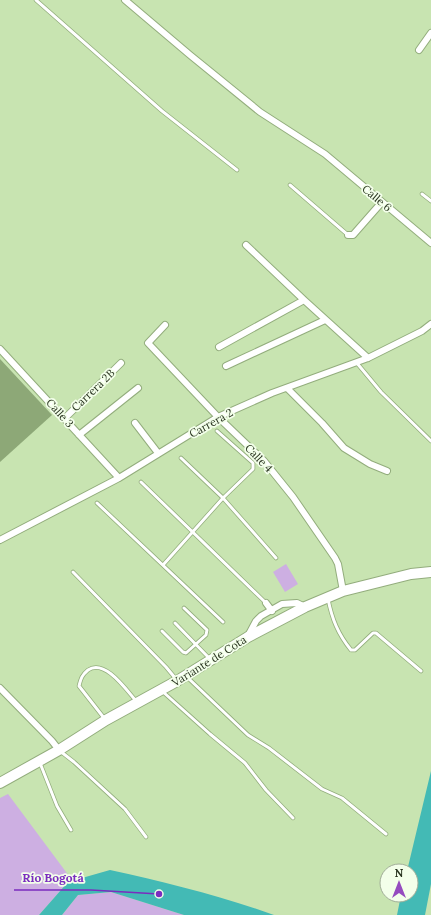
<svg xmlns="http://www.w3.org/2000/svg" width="431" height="915" font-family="Lora,serif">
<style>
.green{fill:#cdafe2}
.water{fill:#43bab5}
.building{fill:#8da877}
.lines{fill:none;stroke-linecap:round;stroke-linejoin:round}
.lane-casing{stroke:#93ad7d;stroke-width:4.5}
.street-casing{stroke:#93ad7d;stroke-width:8}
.primary-casing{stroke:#93ad7d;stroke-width:12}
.lane{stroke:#fff;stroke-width:3}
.street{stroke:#fff;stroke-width:6}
.primary{stroke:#fff;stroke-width:10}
.labels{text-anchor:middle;stroke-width:3.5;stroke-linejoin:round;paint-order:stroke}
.street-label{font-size:11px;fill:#293420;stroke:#f3ffea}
.leader{fill:none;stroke:#7b2cbf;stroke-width:1.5}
.callout-dot{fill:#7b2cbf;stroke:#f3ffea;stroke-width:1.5}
.callout-label{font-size:12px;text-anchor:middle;font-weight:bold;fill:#7b2cbf;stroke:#f3ffea;stroke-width:3.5;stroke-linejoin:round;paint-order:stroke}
</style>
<rect width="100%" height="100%" fill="#c8e4b1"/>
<!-- green -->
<path class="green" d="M286,564L298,584L285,592L273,572Z
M8,794L72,880L68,882L39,915H0V798Z
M111,892L184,915H62L78,895Z"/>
<!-- water -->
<path class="water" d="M431,771V884L425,915H397L401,895H411V871H407Z
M110,870C165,882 221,896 274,915H184L111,892L78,895L62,915H39L68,882Z"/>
<!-- building -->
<path class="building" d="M0,359L52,415L0,462Z"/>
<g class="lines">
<defs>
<path id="lane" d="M36,0L162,111L237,170
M290,185L348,235
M422,194L431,201
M356,362L381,392L431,441
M181,458L223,498L276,558
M141,482L266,603
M97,503L223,622
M163,565L223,498L253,469V463L217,431
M73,572L166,667L176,679
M328,599C332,619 338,634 351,650H355L373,633H376L421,671
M175,623L210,659
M162,631L183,652L186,653L206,635L207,630L184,608
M187,677L248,735L269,748L322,789L342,798L386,834
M162,691L210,734L245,763L266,790L293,818
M104,718L79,686C81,678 82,675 88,670C105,658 127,691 137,702
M60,751L74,762L125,809L146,837
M40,763L57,806L71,830"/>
<path id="street" d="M125,0L190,55L260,112L325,154L431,243
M419,50L431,33
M348,235H353L382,202
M246,245L304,300L368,358
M165,325L148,343L218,417L264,461L293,497L335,558L338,564L343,591
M219,347L304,300
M0,349L119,478
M226,366L325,320
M287,388L322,423L344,448L370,464L387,471
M65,418L121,363
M135,423L158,453
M79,435L138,388
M0,540L119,478L218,417L272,393L368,358L422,331L431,324
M266,603L272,611
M248,636L256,621L261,616L282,604L297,603L305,607
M0,688L52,741L59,750"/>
<path id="primary" d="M0,783L59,750L106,720L177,681L248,637L305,607L343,591L411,574L431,572"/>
</defs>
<!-- lane casing -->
<use href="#lane" class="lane-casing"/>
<!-- street casing -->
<use href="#street" class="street-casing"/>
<!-- primary casing -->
<use href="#primary" class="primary-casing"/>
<!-- lane -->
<use href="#lane" class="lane"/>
<!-- street -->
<use href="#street" class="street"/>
<!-- primary -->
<use href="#primary" class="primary"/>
</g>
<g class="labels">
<!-- street labels -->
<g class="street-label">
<text transform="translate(377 198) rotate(40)" y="4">Calle 6</text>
<text transform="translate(93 390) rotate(-44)" y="4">Carrera 2B</text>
<text transform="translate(60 413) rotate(48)" y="4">Calle 3</text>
<text transform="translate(211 423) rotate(-29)" y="4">Carrera 2</text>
<text transform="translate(259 458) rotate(46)" y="4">Calle 4</text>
<text transform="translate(209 661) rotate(-32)" y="4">Variante de Cota</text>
</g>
</g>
<!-- callouts -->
<path class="leader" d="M159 894L91 890H14"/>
<circle class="callout-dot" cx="159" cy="894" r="4"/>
<g class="callout-label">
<text x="53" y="882">Río Bogotá</text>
</g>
<!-- north arrow -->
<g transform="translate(399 883)"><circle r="19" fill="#f3ffea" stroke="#a2ae99"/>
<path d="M0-3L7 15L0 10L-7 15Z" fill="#954cbf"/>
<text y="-6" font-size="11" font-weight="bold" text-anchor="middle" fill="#293420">N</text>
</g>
</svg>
